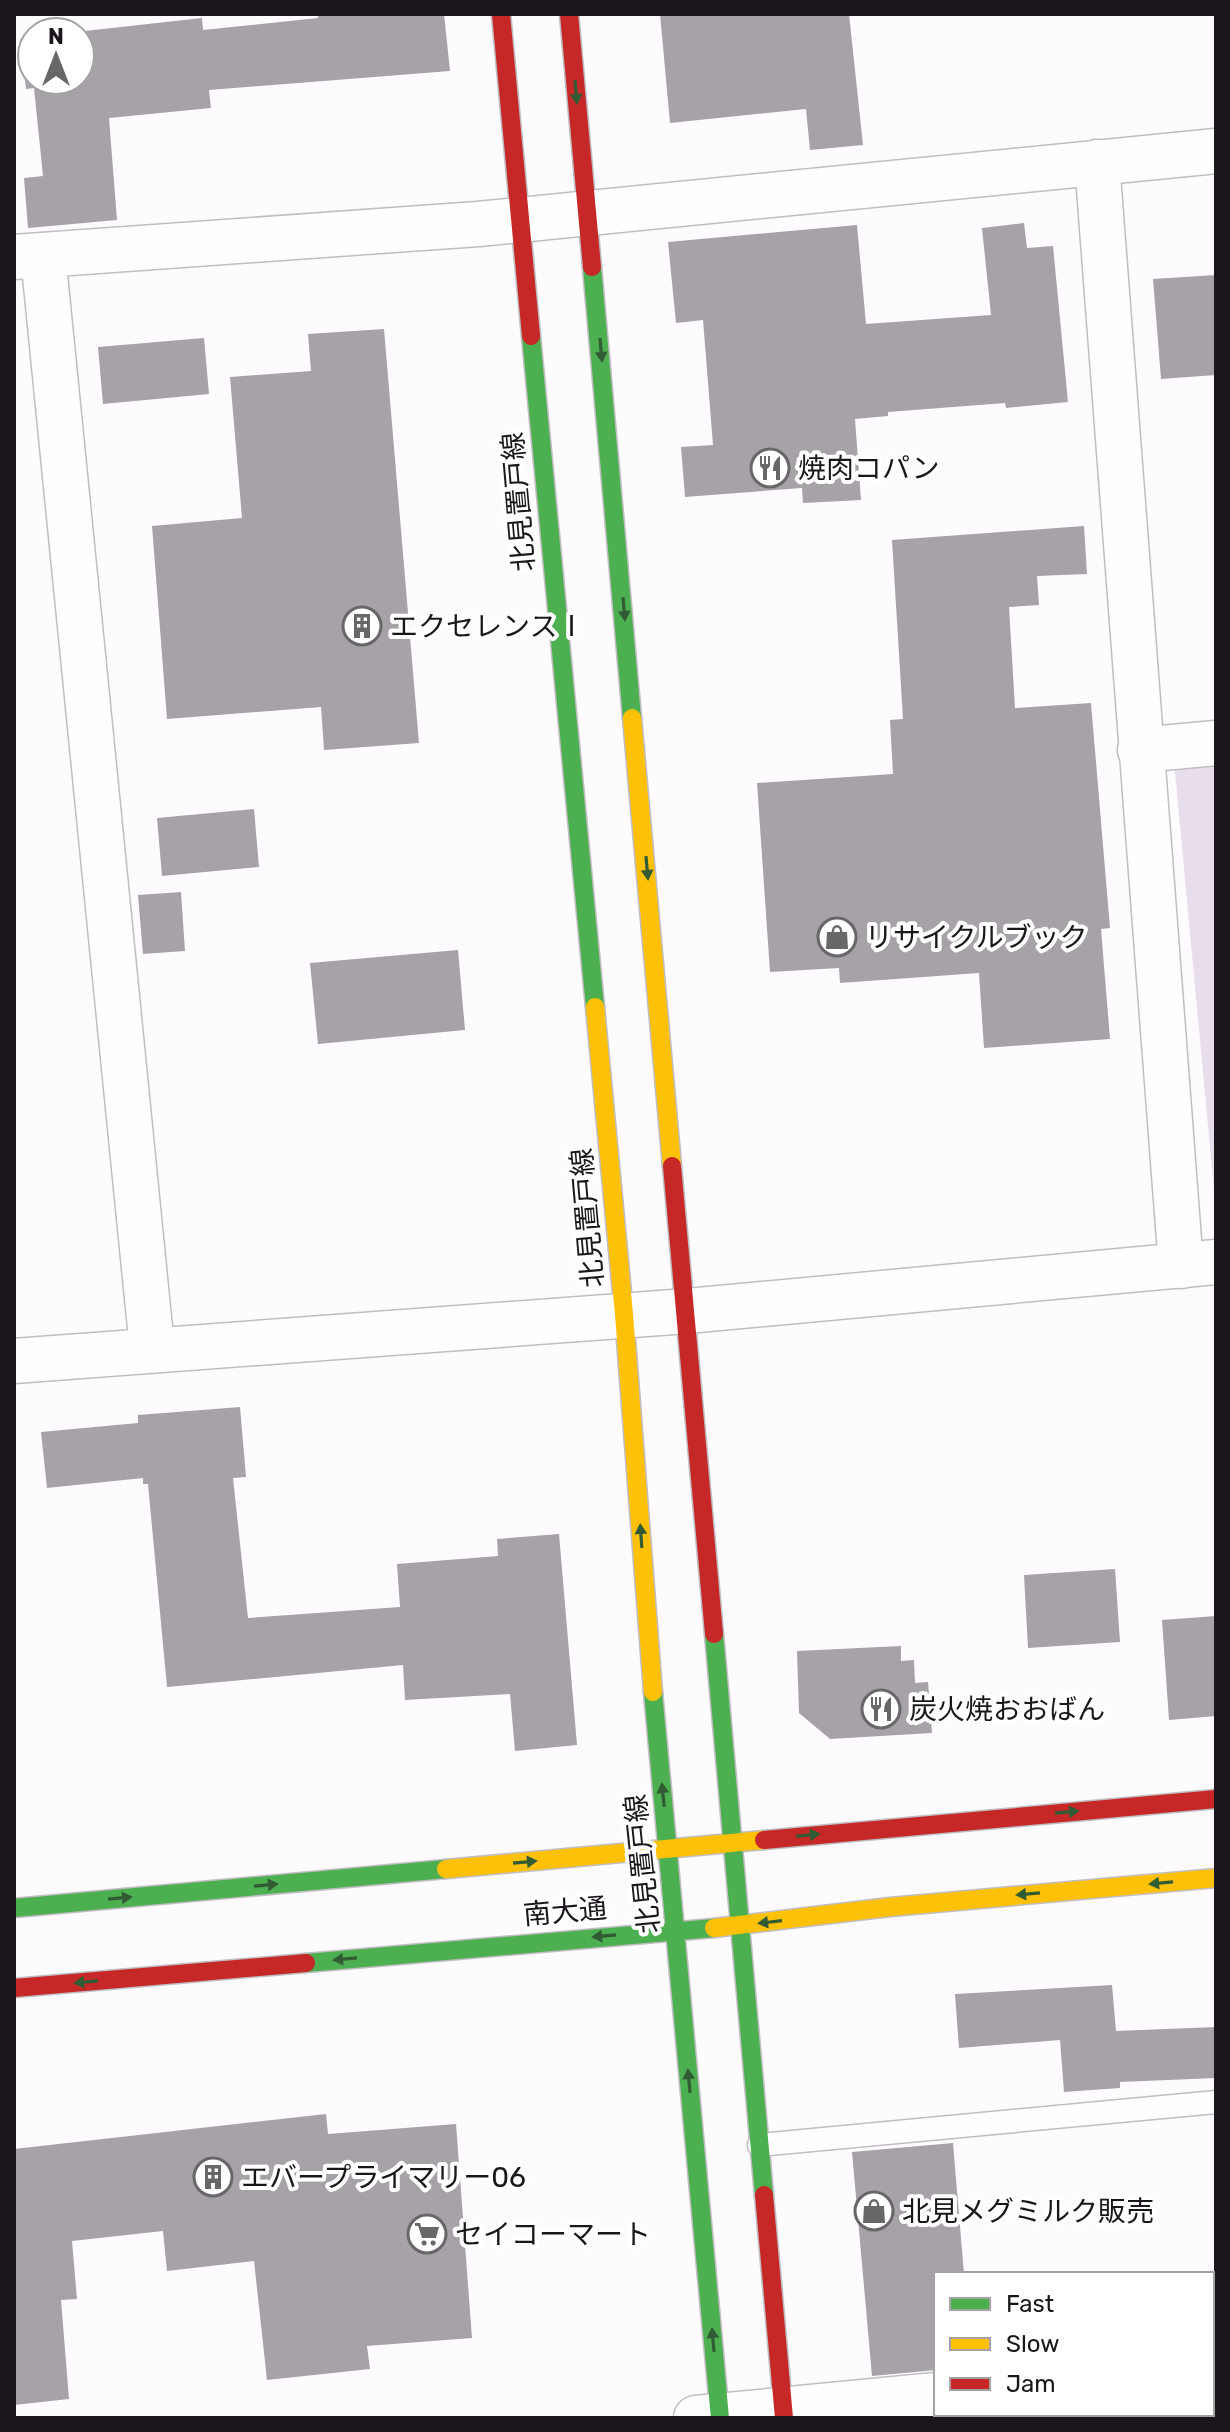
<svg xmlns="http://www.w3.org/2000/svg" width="1230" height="2432" font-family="Rubik,'Noto Sans JP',sans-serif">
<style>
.green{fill:#e8ddea}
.building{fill:#a6a2a8}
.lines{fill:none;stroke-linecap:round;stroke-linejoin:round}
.lane-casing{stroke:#c0bec1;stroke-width:25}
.street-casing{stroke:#c0bec1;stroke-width:47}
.fast-casing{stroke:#c0bec1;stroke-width:21}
.slow-casing{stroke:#c0bec1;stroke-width:21}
.jam-casing{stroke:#c0bec1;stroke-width:21}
.lane{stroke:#fffeff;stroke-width:22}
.street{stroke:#fffeff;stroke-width:44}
.fast{stroke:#4caf50;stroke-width:18}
.slow{stroke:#ffc107;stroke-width:18}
.jam{stroke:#c62828;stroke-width:18}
.oneway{fill:#305b33}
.labels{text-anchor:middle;stroke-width:8;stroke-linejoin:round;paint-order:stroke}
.poi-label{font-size:28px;fill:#1a161b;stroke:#fff;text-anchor:start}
.street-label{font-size:28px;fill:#1a161b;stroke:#fff}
</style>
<rect width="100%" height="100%" fill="#fdfbfe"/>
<!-- green -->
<path class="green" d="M1216,757V1212L1174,761Z"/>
<!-- building -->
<path class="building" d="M318,14H444L450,71L209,90L211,108L109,118L117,220L28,228L24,178L43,176L34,88L26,89L20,39L32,38V80H80V32H76L202,18L203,30L318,18Z
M660,14H849L863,145L810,150L806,109L670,123Z
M1024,223L1027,248L1053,246L1068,402L1006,408L1005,403L888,412V416L855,419L861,500L803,503L802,488L685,497L681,447L713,445L703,320L676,323L668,242L857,225L866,324L991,315L982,228Z
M1216,275V375L1161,379L1153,279Z
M384,329L419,743L324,750L321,707L167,719L152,526L242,518L230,377L311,371L308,334Z
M204,338L209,394L103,404L98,347Z
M1084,526L1087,574L1037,576L1039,605L1009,607L1015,708L1091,703L1110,928L1101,929L1110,1039L984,1048L979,973L840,983L839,968L770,972L757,783L893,774L890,720L903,719L892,540Z
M254,809L259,867L162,876L157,818Z
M181,892L185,951L143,954L138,895Z
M458,950L465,1030L318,1044L310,963Z
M240,1407L246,1477L233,1478L248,1618L400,1607L397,1564L498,1556L497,1539L559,1534L577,1745L515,1751L510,1694L405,1700L403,1665L167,1687L148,1484H143V1478L47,1488L41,1432L138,1423V1415Z
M1115,1569L1120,1642L1028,1648L1024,1575Z
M1216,1616V1716L1169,1720L1162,1620Z
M901,1646V1661L914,1660L915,1683L928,1682L932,1733L830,1739L799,1713L797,1651Z
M1112,1985L1116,2031L1216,2027V2078L1120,2082V2088L1064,2092L1060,2040L959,2048L955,1994Z
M326,2114L328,2134L456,2124L472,2338L367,2346L370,2369L267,2380L254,2261L167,2271L163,2231L72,2241L77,2299L61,2300L69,2399L14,2405V2149Z
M953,2143L964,2274H936V2370L872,2376L852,2152Z"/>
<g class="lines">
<defs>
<path id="lane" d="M759,2145L1216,2102"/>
<path id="street" d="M1097,162L1181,1266
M43,255L152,1348
M14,257L478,224L1216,151
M1140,750L1216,743
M14,1361L687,1311L1216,1262
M1212,2369H1216
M696,2418L936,2395"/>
<path id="fast" d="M592,267L632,718
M531,336L595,1007
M714,1634L764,2195
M653,1692L720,2418
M14,1908L446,1869
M306,1963L714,1928"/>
<path id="slow" d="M632,718L672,1166
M595,1007L624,1314L653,1692
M446,1869L764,1840
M714,1928L890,1907L1216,1878"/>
<path id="jam" d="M501,14L531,336
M569,14L592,267
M672,1166L714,1634
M764,1840L1216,1799
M14,1988L306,1963
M764,2195L784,2418"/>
</defs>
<!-- lane casing -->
<use href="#lane" class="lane-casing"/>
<!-- street casing -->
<use href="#street" class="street-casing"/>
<!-- fast casing -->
<use href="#fast" class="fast-casing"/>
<!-- slow casing -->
<use href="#slow" class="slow-casing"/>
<!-- jam casing -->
<use href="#jam" class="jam-casing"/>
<!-- lane -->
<use href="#lane" class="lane"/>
<!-- street -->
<use href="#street" class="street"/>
<!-- fast -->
<use href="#fast" class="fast"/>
<!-- slow -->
<use href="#slow" class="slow"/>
<!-- jam -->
<use href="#jam" class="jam"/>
</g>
<!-- one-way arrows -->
<defs><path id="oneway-solid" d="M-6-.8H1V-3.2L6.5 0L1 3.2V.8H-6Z" transform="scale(2)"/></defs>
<g class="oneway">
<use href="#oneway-solid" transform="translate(576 92) rotate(85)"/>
<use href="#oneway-solid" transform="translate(601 350) rotate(85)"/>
<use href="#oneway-solid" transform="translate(624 609) rotate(85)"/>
<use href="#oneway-solid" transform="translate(647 868) rotate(85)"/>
<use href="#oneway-solid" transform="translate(641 1536) rotate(-94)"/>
<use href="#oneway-solid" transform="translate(663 1795) rotate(-96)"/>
<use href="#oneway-solid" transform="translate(1067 1812) rotate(-5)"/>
<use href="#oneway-solid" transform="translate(808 1835) rotate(-6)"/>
<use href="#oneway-solid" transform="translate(525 1862) rotate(-5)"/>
<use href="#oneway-solid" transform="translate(1161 1883) rotate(175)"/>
<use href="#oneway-solid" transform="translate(266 1885) rotate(-5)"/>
<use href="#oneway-solid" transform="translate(1028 1894) rotate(175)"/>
<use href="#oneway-solid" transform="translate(120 1898) rotate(-5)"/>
<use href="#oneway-solid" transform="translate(770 1922) rotate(173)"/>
<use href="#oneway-solid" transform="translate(604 1936) rotate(175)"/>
<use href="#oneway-solid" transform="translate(345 1959) rotate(175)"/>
<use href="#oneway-solid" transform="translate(86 1982) rotate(175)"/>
<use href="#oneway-solid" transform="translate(689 2081) rotate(-95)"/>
<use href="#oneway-solid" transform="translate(713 2340) rotate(-95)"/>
</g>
<!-- icons -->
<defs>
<symbol id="restaurant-ring" viewBox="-11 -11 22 22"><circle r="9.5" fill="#fff" stroke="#69666a" stroke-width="1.5"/><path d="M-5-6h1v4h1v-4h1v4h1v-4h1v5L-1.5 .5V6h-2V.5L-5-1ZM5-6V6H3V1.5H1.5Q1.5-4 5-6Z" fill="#69666a"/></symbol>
<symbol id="building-ring" viewBox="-11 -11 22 22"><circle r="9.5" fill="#fff" stroke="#69666a" stroke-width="1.5"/><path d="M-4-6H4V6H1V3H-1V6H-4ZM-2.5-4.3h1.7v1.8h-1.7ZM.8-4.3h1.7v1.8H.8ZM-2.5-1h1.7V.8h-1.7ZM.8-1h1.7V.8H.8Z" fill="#69666a"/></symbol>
<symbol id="shop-ring" viewBox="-11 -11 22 22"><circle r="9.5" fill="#fff" stroke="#69666a" stroke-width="1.5"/><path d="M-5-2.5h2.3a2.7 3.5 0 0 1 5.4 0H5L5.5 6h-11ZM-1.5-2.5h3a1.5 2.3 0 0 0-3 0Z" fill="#69666a"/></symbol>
<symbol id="supermarket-ring" viewBox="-11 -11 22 22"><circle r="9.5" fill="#fff" stroke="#69666a" stroke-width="1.5"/><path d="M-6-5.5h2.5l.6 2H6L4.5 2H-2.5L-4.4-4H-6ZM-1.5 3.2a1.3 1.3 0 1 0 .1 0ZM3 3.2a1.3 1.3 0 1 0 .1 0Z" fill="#69666a"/></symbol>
</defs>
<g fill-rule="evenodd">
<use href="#restaurant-ring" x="748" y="446" width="44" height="44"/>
<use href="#building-ring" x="340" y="604" width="44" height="44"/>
<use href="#shop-ring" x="815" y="915" width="44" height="44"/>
<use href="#restaurant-ring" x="859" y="1687" width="44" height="44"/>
<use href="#building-ring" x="191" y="2155" width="44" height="44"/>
<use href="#shop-ring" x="852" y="2189" width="44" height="44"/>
<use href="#supermarket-ring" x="405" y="2212" width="44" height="44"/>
</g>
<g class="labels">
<!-- poi labels -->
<g class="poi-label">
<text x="798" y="478">焼肉コパン</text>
<text x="390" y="636">エクセレンスⅠ</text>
<text x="865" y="947">リサイクルブック</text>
<text x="909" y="1719">炭火焼おおばん</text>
<text x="241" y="2187">エバープライマリー06</text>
<text x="902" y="2221">北見メグミルク販売</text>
<text x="455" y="2244">セイコーマート</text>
</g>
<!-- street labels -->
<g class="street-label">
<text transform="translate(518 502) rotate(-95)" y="10">北見置戸線</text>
<text transform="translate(587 1218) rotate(-95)" y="10">北見置戸線</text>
<text transform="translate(642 1864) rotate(-96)" y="10">北見置戸線</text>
<text transform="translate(565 1911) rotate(-5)" y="10">南大通</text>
</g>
</g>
<!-- border -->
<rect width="1230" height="2432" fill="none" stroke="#1a161b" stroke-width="32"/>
<!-- legend -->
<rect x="934" y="2272" width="280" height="144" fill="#ffffff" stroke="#a3a2a4" stroke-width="2"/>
<rect x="950" y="2298" width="40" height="12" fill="#4caf50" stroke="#a3a2a4" stroke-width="2"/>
<text x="1006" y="2312" font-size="24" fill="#1a161b">Fast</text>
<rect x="950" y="2338" width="40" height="12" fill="#ffc107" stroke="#a3a2a4" stroke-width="2"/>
<text x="1006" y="2352" font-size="24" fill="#1a161b">Slow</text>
<rect x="950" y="2378" width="40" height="12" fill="#c62828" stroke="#a3a2a4" stroke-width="2"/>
<text x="1006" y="2392" font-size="24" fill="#1a161b">Jam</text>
<!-- north arrow -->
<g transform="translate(56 56)"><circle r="38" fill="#ffffff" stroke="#a3a2a4" stroke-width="2"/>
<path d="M0-6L14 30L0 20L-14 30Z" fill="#69666a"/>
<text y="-12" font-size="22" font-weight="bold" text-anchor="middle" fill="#1a161b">N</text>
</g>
</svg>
